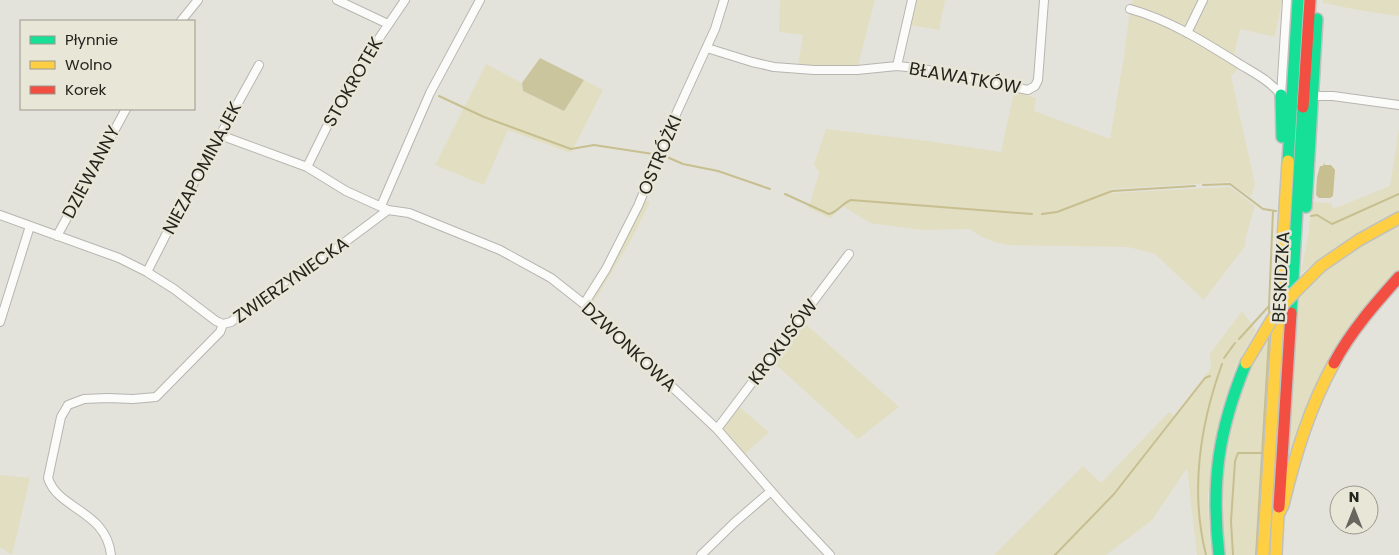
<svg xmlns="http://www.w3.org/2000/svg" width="1399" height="555" font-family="Poppins,sans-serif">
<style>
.green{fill:#e2dec1}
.forest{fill:#cbc59e}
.water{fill:#c7bf90}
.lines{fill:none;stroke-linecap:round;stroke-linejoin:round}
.stream{stroke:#c7bf90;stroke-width:2}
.street-casing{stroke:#b6b5b0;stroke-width:10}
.fast-casing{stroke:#c1c1bd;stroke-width:14}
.slow-casing{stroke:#c1c1bd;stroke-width:14}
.jam-casing{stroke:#c1c1bd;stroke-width:14}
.street{stroke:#fbfbfa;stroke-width:8}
.fast{stroke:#16e098;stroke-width:11}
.slow{stroke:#ffcf43;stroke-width:11}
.jam{stroke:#f24e42;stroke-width:11}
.slow-bridge-casing{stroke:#c1c1bd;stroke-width:14;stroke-linecap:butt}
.slow-bridge{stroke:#ffcf43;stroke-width:11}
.labels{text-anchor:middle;stroke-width:5;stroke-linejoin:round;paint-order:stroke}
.street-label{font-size:18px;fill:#24241e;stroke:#e8e6d7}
</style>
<rect width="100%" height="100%" fill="#e4e3db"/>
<!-- green -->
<path class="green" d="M780,0H875L858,65L798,66L803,35L779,32Z
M915,0H945L939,30L909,25Z
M1133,0H1201L1186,31L1130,8Z
M1206,0H1282L1275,37L1240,29L1234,56L1192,30Z
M1323,0H1399V16L1370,12L1323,3Z
M1130,10L1165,23L1241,66L1231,76L1255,184L1251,197L1229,182L1109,189L1112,193L1230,187L1255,206L1246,236L1245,246L1204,300L1155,254L1128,247L1008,245L994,242L980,236L970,229L922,230L870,223L843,206L830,218L807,207L810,203L819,173L814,164L826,129L928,141L1001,152L1014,92L1036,98L1034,111L1110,139L1124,56Z
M486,64L522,83L523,91L564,111L584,80L603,90L571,153L508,130L484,185L435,165Z
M1399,129V211C1363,229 1333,248 1301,273L1309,230L1312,202L1331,203L1333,209L1390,186Z
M645,200L650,202L632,238L594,302H592L595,295L594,293L628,235Z
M1399,224V273L1378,293L1292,450H1289L1299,298L1320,276L1346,252Z
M1242,311L1256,330L1236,366L1221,411L1208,495L1209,533L1212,555H1197L1187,468L1152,520L1106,555H994L1083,466L1101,483L1169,412L1174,416L1211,368L1210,354Z
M801,320L899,407L858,439L773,362Z
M1271,331L1257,555H1224L1220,482L1228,428L1245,379Z
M738,406L769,432L745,454L722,428Z
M0,475L30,478L12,555L0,547Z"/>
<!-- forest -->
<path class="forest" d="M540,58L584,80L564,111L523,91L522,83Z"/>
<!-- water -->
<path class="water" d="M1324,163L1325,165H1331L1335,170L1333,196L1330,198H1319L1316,195L1317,177L1320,166H1323Z"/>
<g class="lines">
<!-- stream -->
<path class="stream" d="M439,96L484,117L571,149L594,145L653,154
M667,157L683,164L718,171L770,189
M1203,185L1230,184L1263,209L1276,211
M785,194L829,214C838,212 842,203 851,200L1032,214
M1042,214L1057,212L1112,191L1195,186
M1311,216L1317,215L1332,224L1399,194
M1269,313V306
M1239,339L1269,306L1273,211
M1224,358L1235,343
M1055,555L1114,494L1205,378L1210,376
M1206,555C1190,491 1200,425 1222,364
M1233,555L1231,521L1235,461L1238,453H1262
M1256,555L1269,338"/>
<defs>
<path id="street" d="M337,0L388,24
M1130,9C1170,20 1206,43 1241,65C1256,74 1270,81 1281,95
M181,21L198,0
M1187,33L1203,0
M707,48L752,62L774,67L814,70H857L897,66L917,68L1028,90L1035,86L1038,80L1044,0
M897,66L912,0
M1281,95L1287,0
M1314,96H1333L1399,105
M220,135L307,167L346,191L388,210L409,213L500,250L551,278L584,304L717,429L785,507L830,555
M307,167L348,84L405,0
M381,206L430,93L480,0
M0,215L119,258L147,272L174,289L216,321L223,324L231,322L274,288L325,257L388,210
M57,236L126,109
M147,272L176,215L259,65
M584,304L606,269L638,206L677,112L715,29L724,0
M0,322L30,226
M717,429L849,254
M111,555C106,510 58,510 48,478L61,417L68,405L84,399L107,398L133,399L156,397L220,332L223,324
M701,555L734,523L771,491"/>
<path id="fast" d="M1281,95L1282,137
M1288,161L1298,0
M1306,207L1317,19
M1291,313L1303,107
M1219,555C1211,482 1218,431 1246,363"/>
<path id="slow" d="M1321,266L1359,240L1399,218
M1263,555L1288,161
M1276,555L1278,515L1283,505C1295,456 1309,408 1334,363"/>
<path id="jam" d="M1303,107L1310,0
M1334,363C1351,331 1375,304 1399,277
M1279,507L1291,313"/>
</defs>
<!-- street casing -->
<use href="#street" class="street-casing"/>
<!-- fast casing -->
<use href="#fast" class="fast-casing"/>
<!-- slow casing -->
<use href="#slow" class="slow-casing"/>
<!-- jam casing -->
<use href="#jam" class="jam-casing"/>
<!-- street -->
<use href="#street" class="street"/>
<!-- fast -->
<use href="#fast" class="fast"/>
<!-- slow -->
<use href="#slow" class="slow"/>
<!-- jam -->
<use href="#jam" class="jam"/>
<defs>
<path id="slow-bridge" d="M1246,363L1271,321L1286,301L1321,266"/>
</defs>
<!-- slow-bridge casing -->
<use href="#slow-bridge" class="slow-bridge-casing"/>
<!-- slow-bridge -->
<use href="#slow-bridge" class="slow-bridge"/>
</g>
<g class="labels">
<!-- street labels -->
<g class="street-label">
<text transform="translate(965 78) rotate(10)" y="6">BŁAWATKÓW</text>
<text transform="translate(353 82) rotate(-60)" y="6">STOKROTEK</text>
<text transform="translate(660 155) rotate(-67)" y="6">OSTRÓŻKI</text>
<text transform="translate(202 168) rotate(-62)" y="6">NIEZAPOMINAJEK</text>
<text transform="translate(91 172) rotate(-62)" y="6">DZIEWANNY</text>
<text transform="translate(1281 277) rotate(-87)" y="6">BESKIDZKA</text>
<text transform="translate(291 280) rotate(-35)" y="6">ZWIERZYNIECKA</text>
<text transform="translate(783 342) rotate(-53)" y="6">KROKUSÓW</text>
<text transform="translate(629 347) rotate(43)" y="6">DZWONKOWA</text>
</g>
</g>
<!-- legend -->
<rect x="20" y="20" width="175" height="90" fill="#e8e6d7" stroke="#9a988d"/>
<rect x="30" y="36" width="25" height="8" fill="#16e098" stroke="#9a988d"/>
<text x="65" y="45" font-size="15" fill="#24241e">Płynnie</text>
<rect x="30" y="61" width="25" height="8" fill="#ffcf43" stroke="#9a988d"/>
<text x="65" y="70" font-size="15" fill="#24241e">Wolno</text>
<rect x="30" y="86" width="25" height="8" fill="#f24e42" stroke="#9a988d"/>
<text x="65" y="95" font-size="15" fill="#24241e">Korek</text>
<!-- north arrow -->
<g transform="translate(1354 510)"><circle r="24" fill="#e8e6d7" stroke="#9a988d"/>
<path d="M0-4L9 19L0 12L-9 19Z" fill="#676760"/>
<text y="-8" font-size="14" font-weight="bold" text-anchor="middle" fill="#24241e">N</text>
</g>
</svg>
